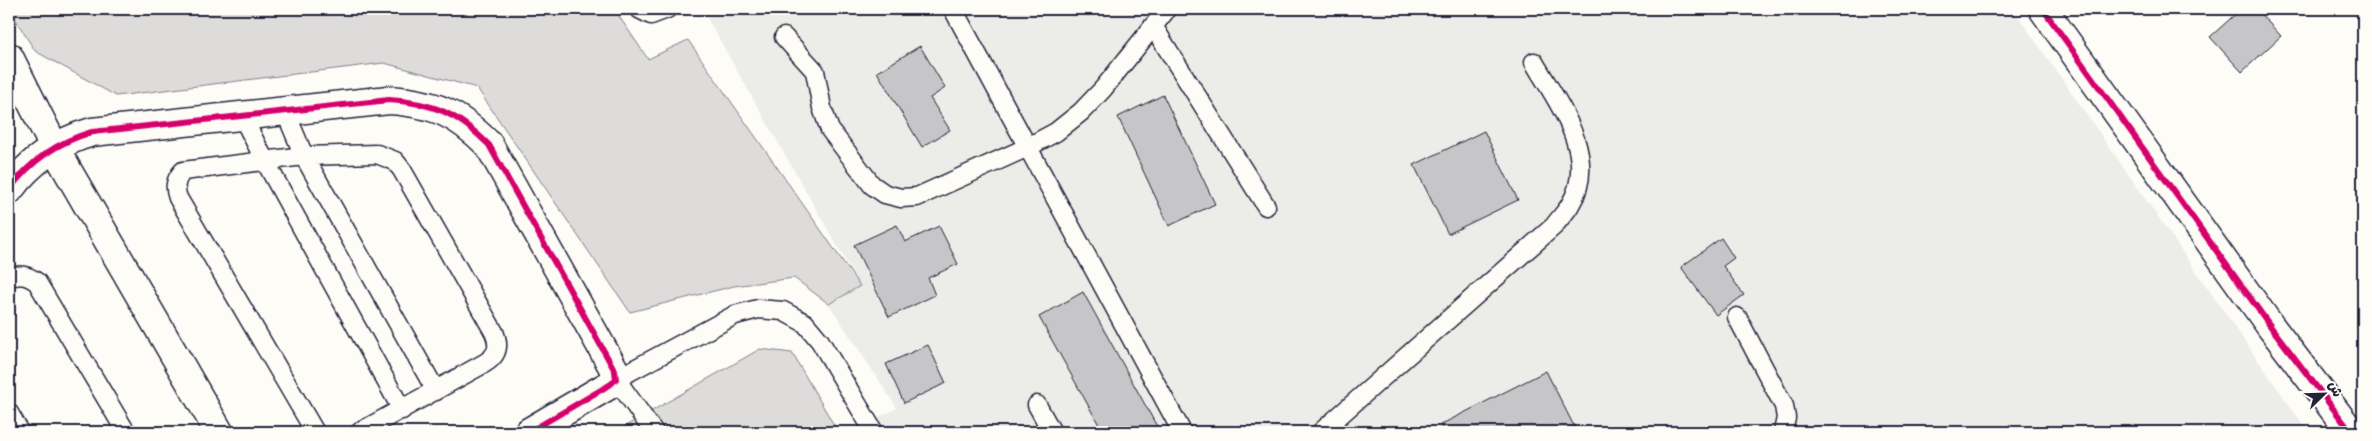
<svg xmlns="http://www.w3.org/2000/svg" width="2372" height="441" font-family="'Balsamiq Sans','Playpen Sans Arabic',sans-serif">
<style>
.built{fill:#ecece9}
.green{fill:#dddcdb;stroke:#807f8b}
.building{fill:#c6c6c8;stroke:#22223b}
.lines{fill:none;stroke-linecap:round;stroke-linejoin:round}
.lane-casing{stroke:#22223b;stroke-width:21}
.street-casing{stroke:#22223b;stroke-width:31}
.secondary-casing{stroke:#22223b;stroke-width:31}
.lane{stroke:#fdfcf7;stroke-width:18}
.street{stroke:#fdfcf7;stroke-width:28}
.secondary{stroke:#fdfcf7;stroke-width:28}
.cycleway-casing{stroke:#fdfcf7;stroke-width:9}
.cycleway{stroke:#d6006c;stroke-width:6}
</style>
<rect width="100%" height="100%" fill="#fdfcf7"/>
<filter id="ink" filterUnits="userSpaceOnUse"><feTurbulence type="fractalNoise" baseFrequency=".02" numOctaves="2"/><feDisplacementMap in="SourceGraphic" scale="10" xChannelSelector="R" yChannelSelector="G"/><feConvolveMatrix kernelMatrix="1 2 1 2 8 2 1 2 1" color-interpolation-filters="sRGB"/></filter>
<g filter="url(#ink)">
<!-- built -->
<path class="built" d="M702,9H2013L2308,432H850L897,408L829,304L860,286Z"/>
<!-- green -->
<path class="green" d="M9,9H614L648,59L688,40L860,286L829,304L794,278L734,286L630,312L477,88L384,63L116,96L35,51Z
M760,349L792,353L838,432H615Z"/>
<!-- building -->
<path class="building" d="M2241,9H2256L2281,36L2242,72L2210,37Z
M920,46L945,88L930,98L950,130L922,147L877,72Z
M1163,95L1215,204L1169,226L1118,117Z
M1484,131L1518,200L1448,234L1414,165Z
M897,225L905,242L939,226L958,264L928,278L935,295L889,317L854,245Z
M1721,238L1734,258L1723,266L1744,295L1716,315L1681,267Z
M1083,292L1160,432H1103L1039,317Z
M928,345L946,383L904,403L886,364Z
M1546,371L1577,432H1444L1440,425Z"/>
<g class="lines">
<defs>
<path id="lane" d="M639,9L651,15L667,9
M953,9L1182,432
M1153,26L1266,206
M784,37L815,71L822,108L830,130L872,185L885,194L901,198L917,197L1028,147L1056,132L1081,112L1103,89L1167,9
M285,111L304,156L436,391
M242,116L265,161L402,410
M9,277C21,274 27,275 37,282L126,432
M1737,317L1784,406L1786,418L1783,432
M1037,405L1052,432
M9,413L20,432
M315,432L178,198C174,187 175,180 183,171L304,156L377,154L395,161L402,170L494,332C500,346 498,355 485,363L360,432
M654,432L616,379L735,315L758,309L783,311L805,323L820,341L874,432
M1321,432L1554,226C1559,219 1566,212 1570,205C1600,157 1557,102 1534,62"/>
<path id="street" d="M2043,9L2271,327L2351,432"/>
<path id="secondary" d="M9,57L54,147L219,432
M9,190C30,161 57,142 92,132L389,100C434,103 457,113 489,145L615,371L616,379L611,384L529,432"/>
</defs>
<!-- lane casing -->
<use href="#lane" class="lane-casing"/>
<!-- street casing -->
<use href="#street" class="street-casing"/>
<!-- secondary casing -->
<use href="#secondary" class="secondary-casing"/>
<!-- lane -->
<use href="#lane" class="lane"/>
<!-- street -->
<use href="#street" class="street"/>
<!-- secondary -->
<use href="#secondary" class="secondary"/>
<defs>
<path id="cycleway" d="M2043,9L2271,327L2351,432
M9,190C30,161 57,142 92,132L389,100C434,103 457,113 489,145L615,371L616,379L611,384L529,432"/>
</defs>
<!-- cycleway casing -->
<use href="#cycleway" class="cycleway-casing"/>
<!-- cycleway -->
<use href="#cycleway" class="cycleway"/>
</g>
</g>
<!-- margin -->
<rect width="2372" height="441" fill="none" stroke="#fdfcf7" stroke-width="30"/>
<rect x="15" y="15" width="2342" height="411" fill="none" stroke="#22223b" stroke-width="2" filter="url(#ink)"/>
<!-- north arrow -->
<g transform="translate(2324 394) rotate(67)" stroke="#fdfcf7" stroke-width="4" paint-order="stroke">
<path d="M0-4L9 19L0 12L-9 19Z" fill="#22223b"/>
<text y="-8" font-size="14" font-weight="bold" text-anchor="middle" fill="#22223b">ش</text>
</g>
</svg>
